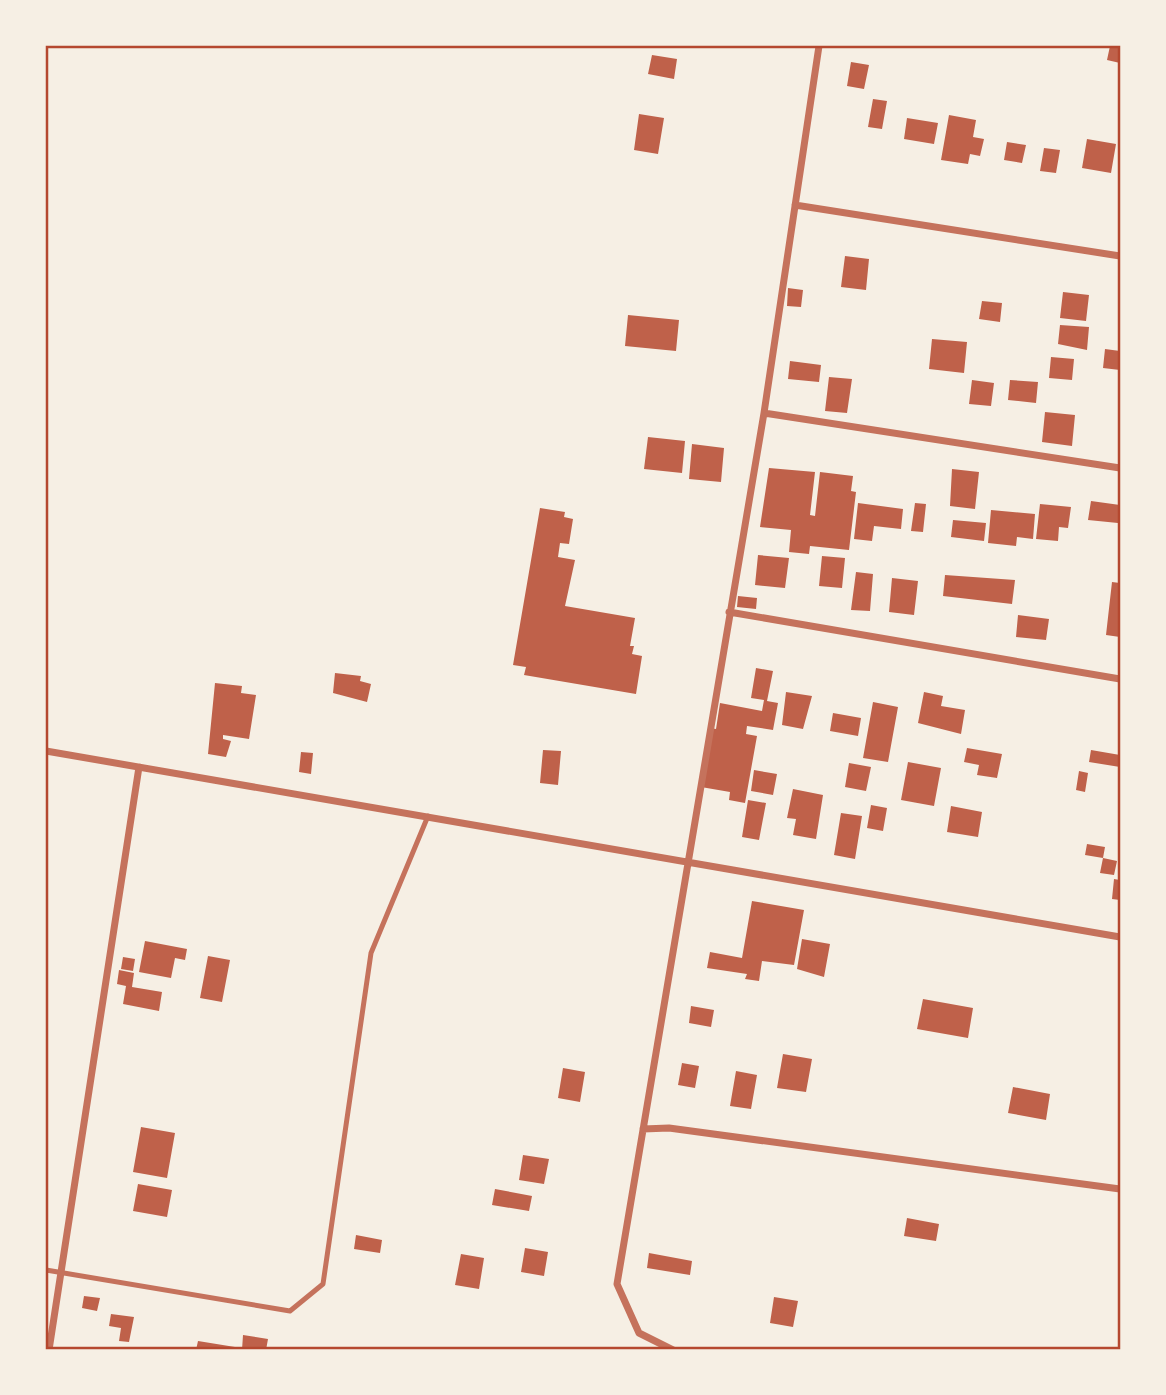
<svg xmlns="http://www.w3.org/2000/svg" width="1166" height="1395" font-family="Barlow,sans-serif">
<style>
.building{fill:#bf614a}
.lines{fill:none;stroke-linecap:round;stroke-linejoin:round}
.service{stroke:#c5725c;stroke-width:5}
.minor{stroke:#c5725c;stroke-width:7}
.neatline{fill:none;stroke:#b5482f;stroke-width:2.5}
</style>
<rect width="100%" height="100%" fill="#f6efe4"/>
<!-- building -->
<path class="building" d="M1110,46H1120V63L1107,60Z
M652,55L677,59L674,79L648,74Z
M851,62L869,65L864,89L847,86Z
M873,99L887,101L882,129L868,127Z
M639,114L664,118L658,154L634,150Z
M949,115L976,120L973,137L984,139L980,156L970,154L968,164L941,160Z
M907,118L938,123L934,144L904,139Z
M1087,139L1116,144L1111,173L1082,168Z
M1007,142L1026,145L1022,163L1004,160Z
M1044,148L1060,150L1056,173L1040,171Z
M845,256L869,259L866,290L841,287Z
M788,288L803,290L801,307L787,306Z
M1063,292L1089,295L1086,321L1060,318Z
M982,301L1002,303L1000,322L979,319Z
M628,315L679,320L676,351L625,346Z
M1060,325L1089,327L1087,350L1058,344Z
M932,339L967,342L964,373L929,369Z
M1105,349L1120,351V370L1103,368Z
M1051,357L1074,359L1072,380L1049,378Z
M790,361L821,365L819,382L788,379Z
M829,377L852,379L847,413L825,411Z
M972,380L994,383L991,406L969,404Z
M1010,380L1038,382L1036,403L1008,400Z
M1045,412L1075,415L1072,446L1042,442Z
M648,437L685,441L682,473L644,469Z
M692,444L724,448L721,482L689,479Z
M769,468L815,472L810,515L815,516L820,472L853,476L851,491L856,492L849,550L810,546L809,554L789,552L791,530L760,527Z
M952,469L979,472L975,509L950,506Z
M1091,501L1120,505L1118,523L1088,520Z
M858,503L903,509L901,529L874,526L872,541L854,539Z
M915,503L926,504L923,532L911,531Z
M1040,504L1071,507L1068,528L1059,527L1058,541L1036,539Z
M540,508L565,512L564,517L573,519L569,544L560,543L558,557L575,560L565,606L635,618L630,646H634L632,654L642,656L636,694L524,675L526,667L513,665Z
M991,510L1035,514L1033,539L1017,537L1016,546L988,543Z
M953,520L986,523L984,541L951,537Z
M758,555L789,558L785,588L755,585Z
M822,556L845,558L842,588L819,586Z
M856,572L873,574L870,611L851,610Z
M945,575L1015,580L1012,604L943,596Z
M892,578L918,581L914,615L889,612Z
M1112,582L1120,583V637L1106,635Z
M738,596L757,598L756,609L737,607Z
M1018,615L1049,619L1046,640L1016,637Z
M756,668L773,671L767,701L778,703L773,730L747,726L746,734L757,736L745,803L729,800L730,792L701,787L710,728L716,729L720,703L762,711L764,700L751,698Z
M335,673L361,676L360,681L371,684L367,702L333,693Z
M215,683L242,686L241,693L256,695L249,739L223,735V739L231,741L226,757L208,754Z
M786,692L812,696L803,729L782,725Z
M924,692L943,696L941,706L965,710L961,734L918,723Z
M873,702L898,707L888,762L863,758Z
M833,713L861,718L858,736L830,731Z
M967,748L1002,754L997,778L977,775L979,765L964,762Z
M543,750L561,751L558,785L540,783Z
M1091,750L1120,755V767L1089,762Z
M301,752L313,753L311,774L299,772Z
M908,762L941,768L934,806L901,800Z
M849,763L871,767L866,791L845,787Z
M754,770L777,774L773,795L751,791Z
M1079,771L1088,773L1085,792L1076,790Z
M793,789L823,795L816,839L793,835L796,819L787,818Z
M748,800L766,803L759,840L742,837Z
M871,805L887,808L883,831L867,828Z
M951,806L982,812L978,837L947,832Z
M841,813L862,816L855,859L834,855Z
M1087,844L1105,847L1103,858L1085,855Z
M1103,858L1117,861L1114,875L1100,873Z
M1114,879L1120,880V900L1112,899Z
M752,901L804,910L794,965L762,961L759,981L745,979L747,974L707,968L710,952L742,958Z
M802,939L830,944L824,977L797,969Z
M145,941L187,949L185,960L175,958L171,978L139,972Z
M208,956L230,960L222,1002L200,998Z
M123,957L135,959L133,971L121,969Z
M119,970L134,973L132,987L162,992L159,1011L123,1004L126,986L117,984Z
M923,999L973,1008L968,1038L917,1029Z
M691,1006L714,1010L711,1027L689,1023Z
M783,1054L812,1059L806,1092L777,1088Z
M682,1063L699,1066L695,1088L678,1085Z
M563,1068L585,1072L580,1102L558,1098Z
M736,1071L757,1075L751,1109L730,1106Z
M1013,1087L1050,1094L1046,1120L1008,1113Z
M141,1127L175,1133L167,1178L133,1172Z
M523,1155L549,1159L544,1184L519,1180Z
M138,1184L172,1190L167,1217L133,1211Z
M495,1189L532,1196L529,1211L492,1205Z
M907,1218L939,1224L936,1241L904,1236Z
M356,1235L382,1240L380,1253L354,1249Z
M525,1248L548,1252L544,1276L521,1272Z
M649,1253L692,1261L690,1275L647,1268Z
M461,1254L484,1258L479,1289L455,1285Z
M84,1296L100,1298L97,1311L82,1308Z
M774,1297L798,1301L793,1327L770,1323Z
M111,1314L134,1317L129,1342L119,1341L121,1328L109,1326Z
M243,1335L268,1339L266,1350H242Z
M198,1341L235,1347V1350H196Z"/>
<g class="lines">
<!-- service -->
<path class="service" d="M46,1270L290,1311L323,1284L371,953L428,816"/>
<!-- minor -->
<path class="minor" d="M795,205L1120,256
M764,413L1120,468
M729,612L1120,679
M46,751L1120,937
M643,1129L669,1128L1120,1189
M49,1350L139,767
M673,1350L639,1333L617,1284L764,413L819,46"/>
</g>
<!-- border -->
<rect width="1166" height="1395" fill="none" stroke="#f6efe4" stroke-width="94"/>
<rect x="47" y="47" width="1072" height="1301" class="neatline"/>
</svg>
